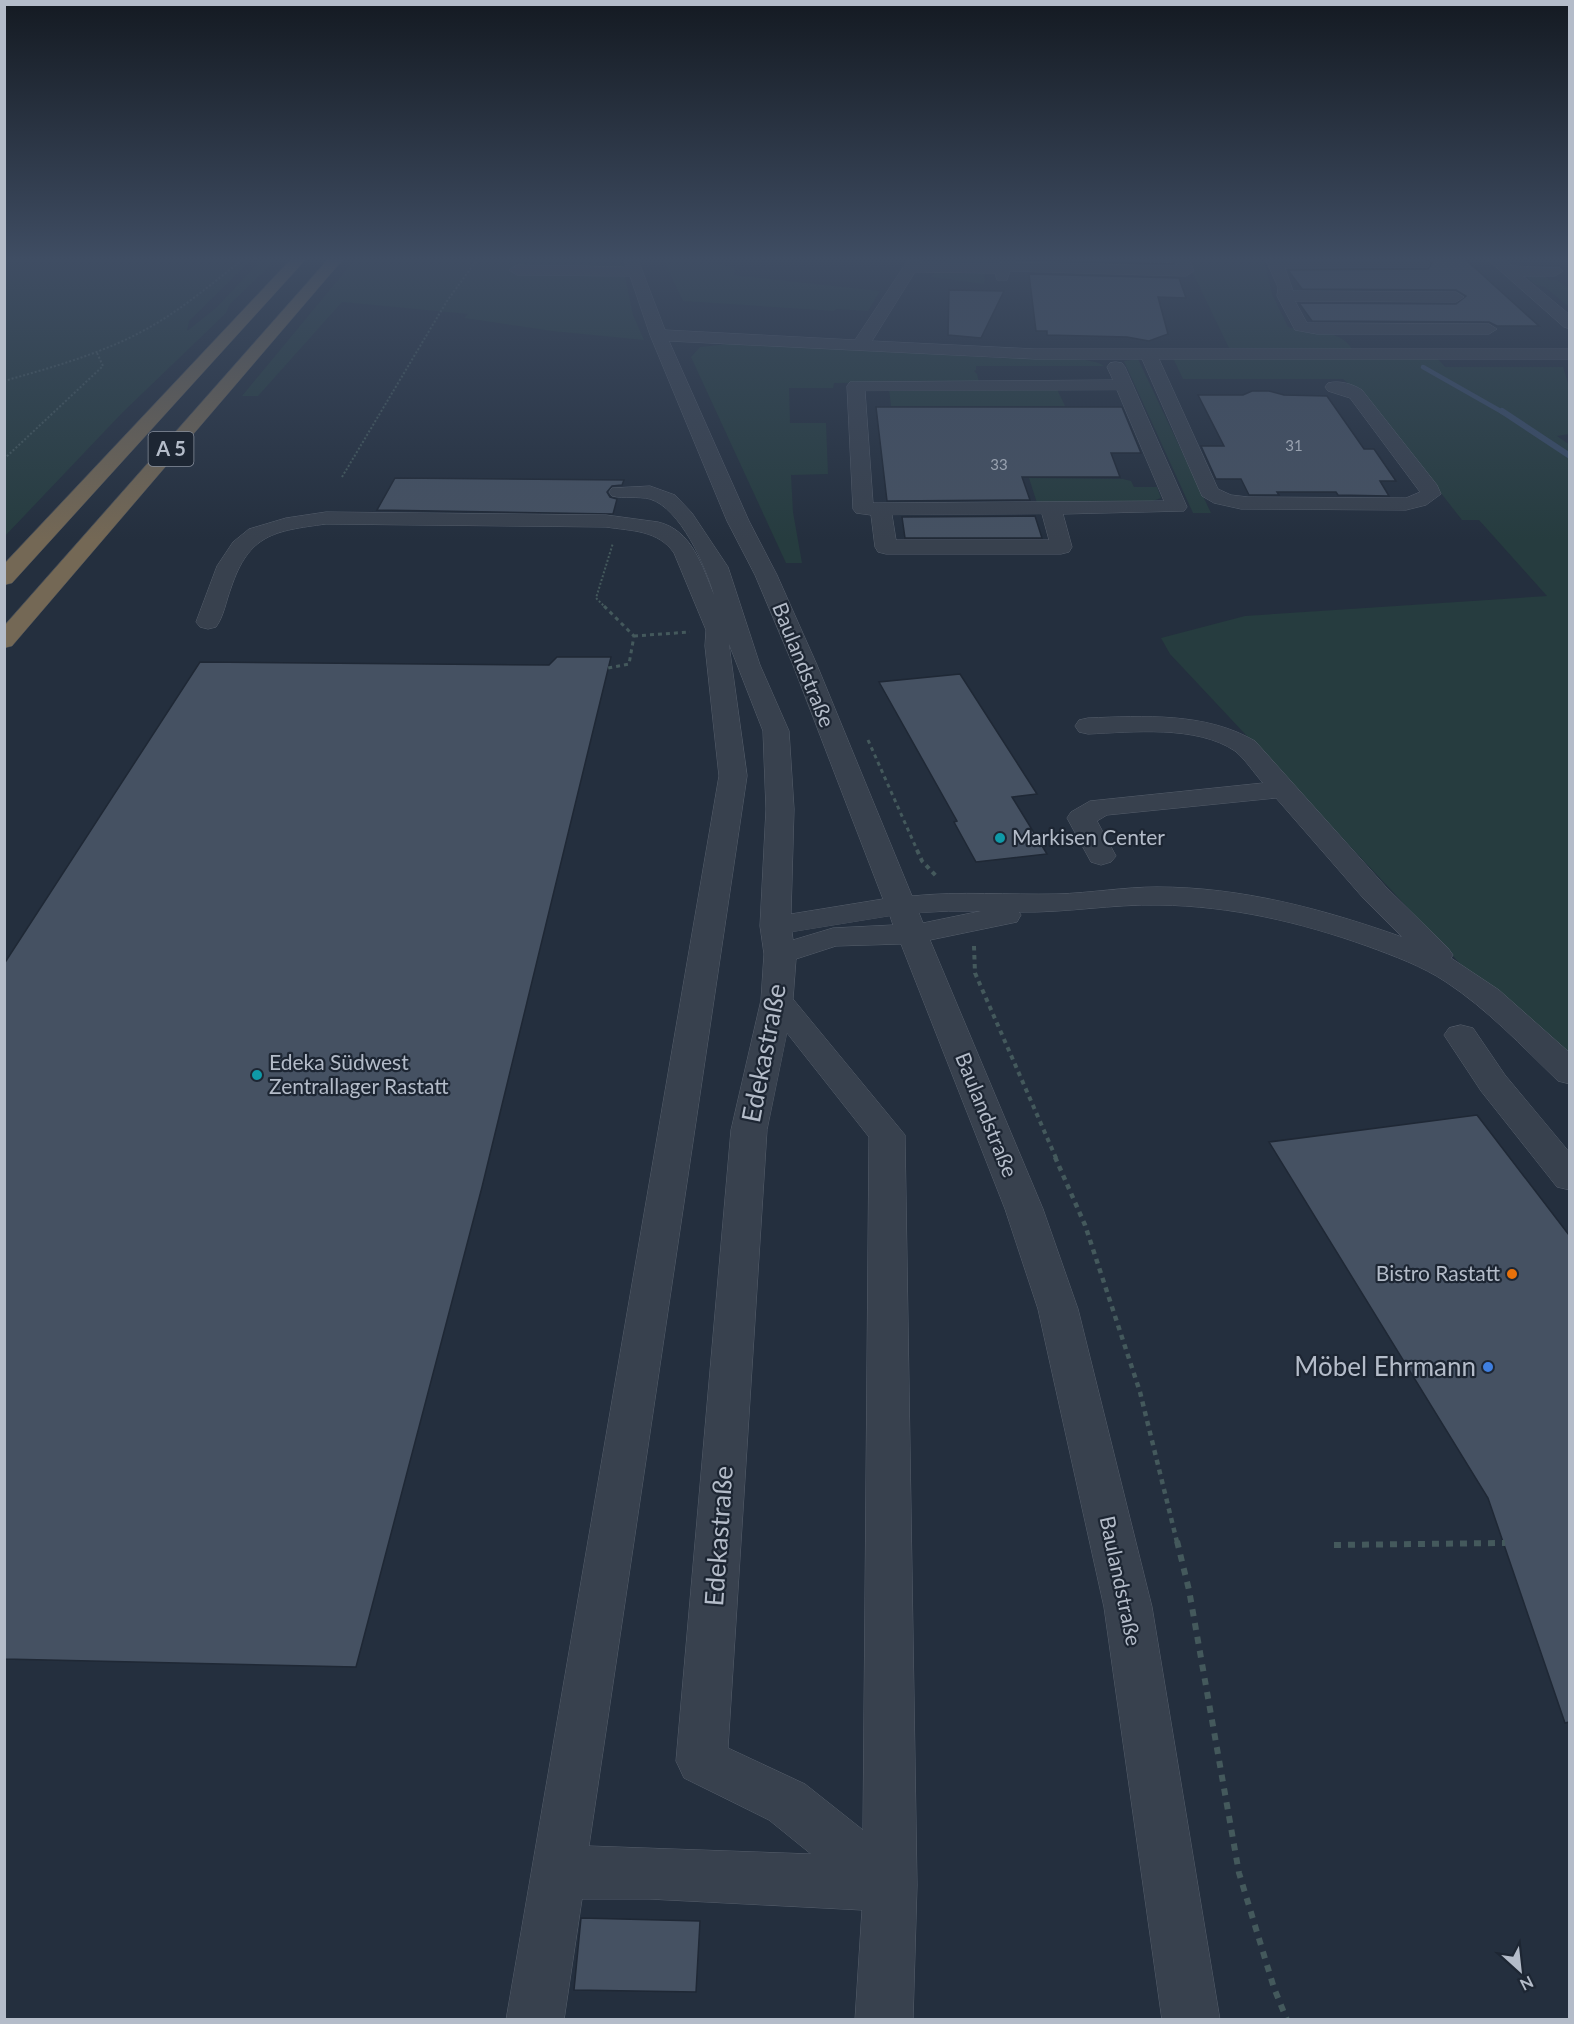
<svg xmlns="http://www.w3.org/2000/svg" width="1574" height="2024" font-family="Lato,sans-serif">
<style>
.green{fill:#263c3f}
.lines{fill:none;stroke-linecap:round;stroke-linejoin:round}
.stream-far1{stroke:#394c67;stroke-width:4.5}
.stream{stroke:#394c67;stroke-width:6}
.building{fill:#455162;stroke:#1f2835;stroke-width:1.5}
.minor-casing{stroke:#565f6c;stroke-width:1}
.highway-casing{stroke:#434c59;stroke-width:1}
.path-far4{stroke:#44595c;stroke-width:2;stroke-dasharray:2 2;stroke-linecap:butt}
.path-far3{stroke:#44595c;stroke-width:3;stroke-dasharray:4 4;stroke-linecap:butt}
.path-far2{stroke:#44595c;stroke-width:4;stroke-dasharray:4.5 4.5;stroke-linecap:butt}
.path-far1{stroke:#44595c;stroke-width:4.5;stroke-dasharray:5 5;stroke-linecap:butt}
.path{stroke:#44595c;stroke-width:6;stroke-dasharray:7 7;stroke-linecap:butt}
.minor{fill:#38414e;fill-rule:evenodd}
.highway{fill:#746855;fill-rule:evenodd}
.culture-dot{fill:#0f9aa8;stroke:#1d2633;stroke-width:2}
.food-dot{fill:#e8710a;stroke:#1d2633;stroke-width:2}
.shop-dot{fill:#3f7fe0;stroke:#1d2633;stroke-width:2}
.labels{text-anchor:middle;stroke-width:4.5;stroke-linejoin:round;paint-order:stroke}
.far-number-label{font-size:15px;fill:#98a1af}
.shield{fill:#1d2633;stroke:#878f9c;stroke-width:1.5}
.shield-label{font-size:20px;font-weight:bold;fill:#b4bcc9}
.street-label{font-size:21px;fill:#b4bcc9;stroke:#1d2633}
.poi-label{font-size:21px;fill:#b4bcc9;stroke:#1d2633;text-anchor:start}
.near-street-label{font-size:26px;fill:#b4bcc9;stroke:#1d2633}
.near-poi-label{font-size:26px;fill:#b4bcc9;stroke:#1d2633;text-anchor:end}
</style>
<rect width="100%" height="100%" fill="#242f3e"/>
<!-- green -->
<path class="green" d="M5,257H254L189,321L187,331L216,308L264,257H279L230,304L226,313L122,413L5,536Z
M357,257H621L633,315L644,340L552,331L464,318L468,314L342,302L258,396H242Z
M662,257H685L736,268L733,275L880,291L868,311L836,309L834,311L683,301Z
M947,257H987L984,284L931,277Z
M1185,257H1260L1265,263L1272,294L1288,327C1308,333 1340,328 1352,349L1229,348Z
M1542,273L1549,280H1557L1569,289V307L1545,287L1536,285L1525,275Z
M727,344C817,344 906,352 996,358C1020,359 1087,354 1104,366H976V370L974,371L977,374L979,382L834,383L833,388H789L790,423H826L828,474L791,475L793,512L802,563H786L691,357L700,347Z
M1173,358H1437L1445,367H1563L1569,386V434L1557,436L1570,445L1569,1073L1497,1003L1170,654L1161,638L1245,616L1547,596L1479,520H1462L1371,404L1343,379H1183Z
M1138,359L1211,513H1193L1124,361Z
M889,389H1057L1065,406H891Z
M1029,478L1123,479L1131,481L1134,487H1157L1161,498L1150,502L1037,503Z"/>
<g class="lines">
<!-- stream-far1 -->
<path class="stream-far1" d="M1423,367L1504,413"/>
<!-- stream -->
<path class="stream" d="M1502,411L1570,456"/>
</g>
<!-- building -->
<path class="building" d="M1027,257H1172L1174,264L1028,260Z
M1289,257H1463L1539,326H1497L1489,322L1312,321L1299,303L1456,304L1466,296L1456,290L1302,289L1288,270L1428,269L1432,263L1423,258Z
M1029,274L1179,278L1186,298L1158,297L1168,334L1149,341L1127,337L1047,335V331H1036Z
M949,290L1004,291L981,338L948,335Z
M1252,391H1269L1284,395L1327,396L1364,449H1374L1396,481H1380L1389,496L1338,495L1336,492H1277L1279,495H1249L1241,479H1216L1201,446H1224L1198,395H1243Z
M876,407H1122L1141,453H1111L1120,477H1022L1030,500L887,501Z
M395,478L624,480L622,485L612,486L607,492L610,497L617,499L613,514L377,510Z
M1035,516L1042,538H905L902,517Z
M557,657H611L482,1187L356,1667L4,1659V964L200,662L549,665Z
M960,674L1037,794L1012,797L1047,854L976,862L954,822L957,821L879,682Z
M1477,1115L1569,1235V1722L1565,1723L1488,1498L1269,1142Z
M581,1918L700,1921L696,1992L574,1990Z"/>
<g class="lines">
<defs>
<path id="minor" d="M623,257H637L665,330L855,340L910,257H924L921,263L997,264L1003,262L1177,266L1174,257H1188L1194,271L1186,276L1010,271L1007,280H997L995,273L915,272L872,341L1035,349H1570V359H1159L1218,489L1231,495L1248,497L1406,498L1420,492L1350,398L1328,391L1325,387L1328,383C1339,380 1353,384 1362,390L1437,485L1441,494L1426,505L1406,510L1241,509L1214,503L1202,496L1142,359H1035L669,341L749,521L777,575L817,665L912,896C960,891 1009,895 1057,894C1091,893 1124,887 1157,887C1241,887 1323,909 1402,937L1364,899L1276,798L1107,815L1097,821L1116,856L1111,862L1101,865L1091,862L1067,818L1071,812L1090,801L1263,783C1254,773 1245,759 1235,751C1197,725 1132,732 1088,734L1079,732L1075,726L1079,720L1088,718C1144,716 1205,712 1255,741L1386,887L1448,948L1453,955L1451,958L1499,990L1570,1053V1084L1558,1081C1522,1046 1487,1009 1446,982C1422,966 1394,956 1367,946C1300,922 1231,906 1159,905C1112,904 1066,913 1019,912L1021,915L1017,922L930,940L1043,1209L1078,1309L1152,1607L1220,2020H1162L1104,1607L1038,1309L1005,1209L901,944L836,946L796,959L793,999L905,1135L917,1885L913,2020H855L862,1910L649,1899H582L564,2020H506L719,776L705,646L706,630L674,553C658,530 632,531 606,527L326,524C274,531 249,534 231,588C226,601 224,616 216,627L208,629L200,627L196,622L217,566L233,542L249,529L286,518L326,512L606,515L658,522C692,530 702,566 714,595C706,566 680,508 650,499C638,496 624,499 612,496L609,492L612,488L650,486L675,495L692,513L728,567L760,665L789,731L794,809L791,914L883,899L793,665L755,575L727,521L650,335L630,276L517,275L509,270L517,265L626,267ZM729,644L763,731L766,809L760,926L764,954L761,1000L731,1130L676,1761L684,1778L769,1820L811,1854L589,1846L747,776ZM949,911H981L923,923L919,913ZM890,916L893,925L833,928L793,940L792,932ZM787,1033L869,1137L863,1830L805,1784L728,1748L767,1130Z
M1265,257H1279L1281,260H1423L1430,264L1428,267L1285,268L1293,291L1456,292L1464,297L1456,302L1295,301L1307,323L1489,324L1497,329L1489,334H1317L1295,330L1277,296L1278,288Z
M1485,257H1501L1512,266L1560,268L1563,271L1555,276H1523L1570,315V329L1564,327Z
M1116,362L1122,363L1125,367L1187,507L1184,511L1063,514L1072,547L1069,552L1061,554H886L878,552L875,547L871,515L856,513L853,509L847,386L850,382L1113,380L1107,367L1110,363ZM1117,390L1164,501L873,503L865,391ZM1042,514L1049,540H896L892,515Z
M1461,1025L1473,1028L1505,1075L1570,1153V1190L1557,1187L1481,1091L1444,1035L1449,1028Z"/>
<path id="highway" d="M293,257H308L12,583L4,585V564Z
M330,257H345L12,646L4,648V626Z"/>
</defs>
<!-- minor casing -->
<use href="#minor" class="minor-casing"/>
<!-- highway casing -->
<use href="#highway" class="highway-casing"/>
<!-- path-far4 -->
<path class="path-far4" d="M4,381C53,367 105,353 150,327C184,308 215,281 246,257
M4,459L103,366L97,353
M342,477L447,301L479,257
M606,608L596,598L613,543"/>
<!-- path-far3 -->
<path class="path-far3" d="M604,606L634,636L629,664L608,668
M634,636L690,632
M868,740L918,852"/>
<!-- path-far2 -->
<path class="path-far2" d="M917,850L922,861L937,877
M974,946L975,973L1056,1158"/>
<!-- path-far1 -->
<path class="path-far1" d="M1055,1157L1085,1225L1140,1392L1177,1542"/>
<!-- path -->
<path class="path" d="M1177,1541L1189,1590L1239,1873L1274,1988L1287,2020
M1334,1545L1505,1543"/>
<!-- minor -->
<use href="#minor" class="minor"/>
<!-- highway -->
<use href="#highway" class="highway"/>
</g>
<!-- sky -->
<linearGradient id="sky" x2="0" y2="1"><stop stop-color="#141a22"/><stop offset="0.48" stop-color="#3f4d63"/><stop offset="1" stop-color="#3f4d63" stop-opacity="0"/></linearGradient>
<rect width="1574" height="540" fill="url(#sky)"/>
<!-- markers -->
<g class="culture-dot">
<circle cx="1000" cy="838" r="6"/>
<circle cx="257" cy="1075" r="6"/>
</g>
<circle class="food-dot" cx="1512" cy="1274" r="6"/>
<circle class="shop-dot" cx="1488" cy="1367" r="6"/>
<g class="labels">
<!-- far-number labels -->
<g class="far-number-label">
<text x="1294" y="451">31</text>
<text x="999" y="470">33</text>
</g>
<!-- shield labels -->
<rect class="shield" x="148.5" y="432" width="45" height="34" rx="4.5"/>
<g class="shield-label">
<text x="171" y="456">A 5</text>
</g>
<!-- street labels -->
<g class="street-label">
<text transform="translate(803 665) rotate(68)" y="7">Baulandstraße</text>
<text transform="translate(986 1115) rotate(68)" y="7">Baulandstraße</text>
<text transform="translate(1120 1581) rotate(78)" y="7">Baulandstraße</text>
</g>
<!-- poi labels -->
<g class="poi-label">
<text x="1012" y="845">Markisen Center</text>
<text x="269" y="1070">Edeka Südwest<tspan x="269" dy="24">Zentrallager Rastatt</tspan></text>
<text x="1500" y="1281" text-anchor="end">Bistro Rastatt</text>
</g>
<!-- near-street labels -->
<g class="near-street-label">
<text transform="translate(764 1053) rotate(-79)" y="9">Edekastraße</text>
<text transform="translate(719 1536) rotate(-86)" y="9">Edekastraße</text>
</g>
<!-- near-poi labels -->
<g class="near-poi-label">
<text x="1476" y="1376">Möbel Ehrmann</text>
</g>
</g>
<!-- border -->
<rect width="1574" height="2024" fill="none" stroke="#b4bcc9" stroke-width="12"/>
<!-- north arrow -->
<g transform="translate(1520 1970) rotate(153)" stroke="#1d2633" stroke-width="4.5" paint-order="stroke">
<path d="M0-4.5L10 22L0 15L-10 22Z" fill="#b4bcc9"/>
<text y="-9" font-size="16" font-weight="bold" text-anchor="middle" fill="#b4bcc9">N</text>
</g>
</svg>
